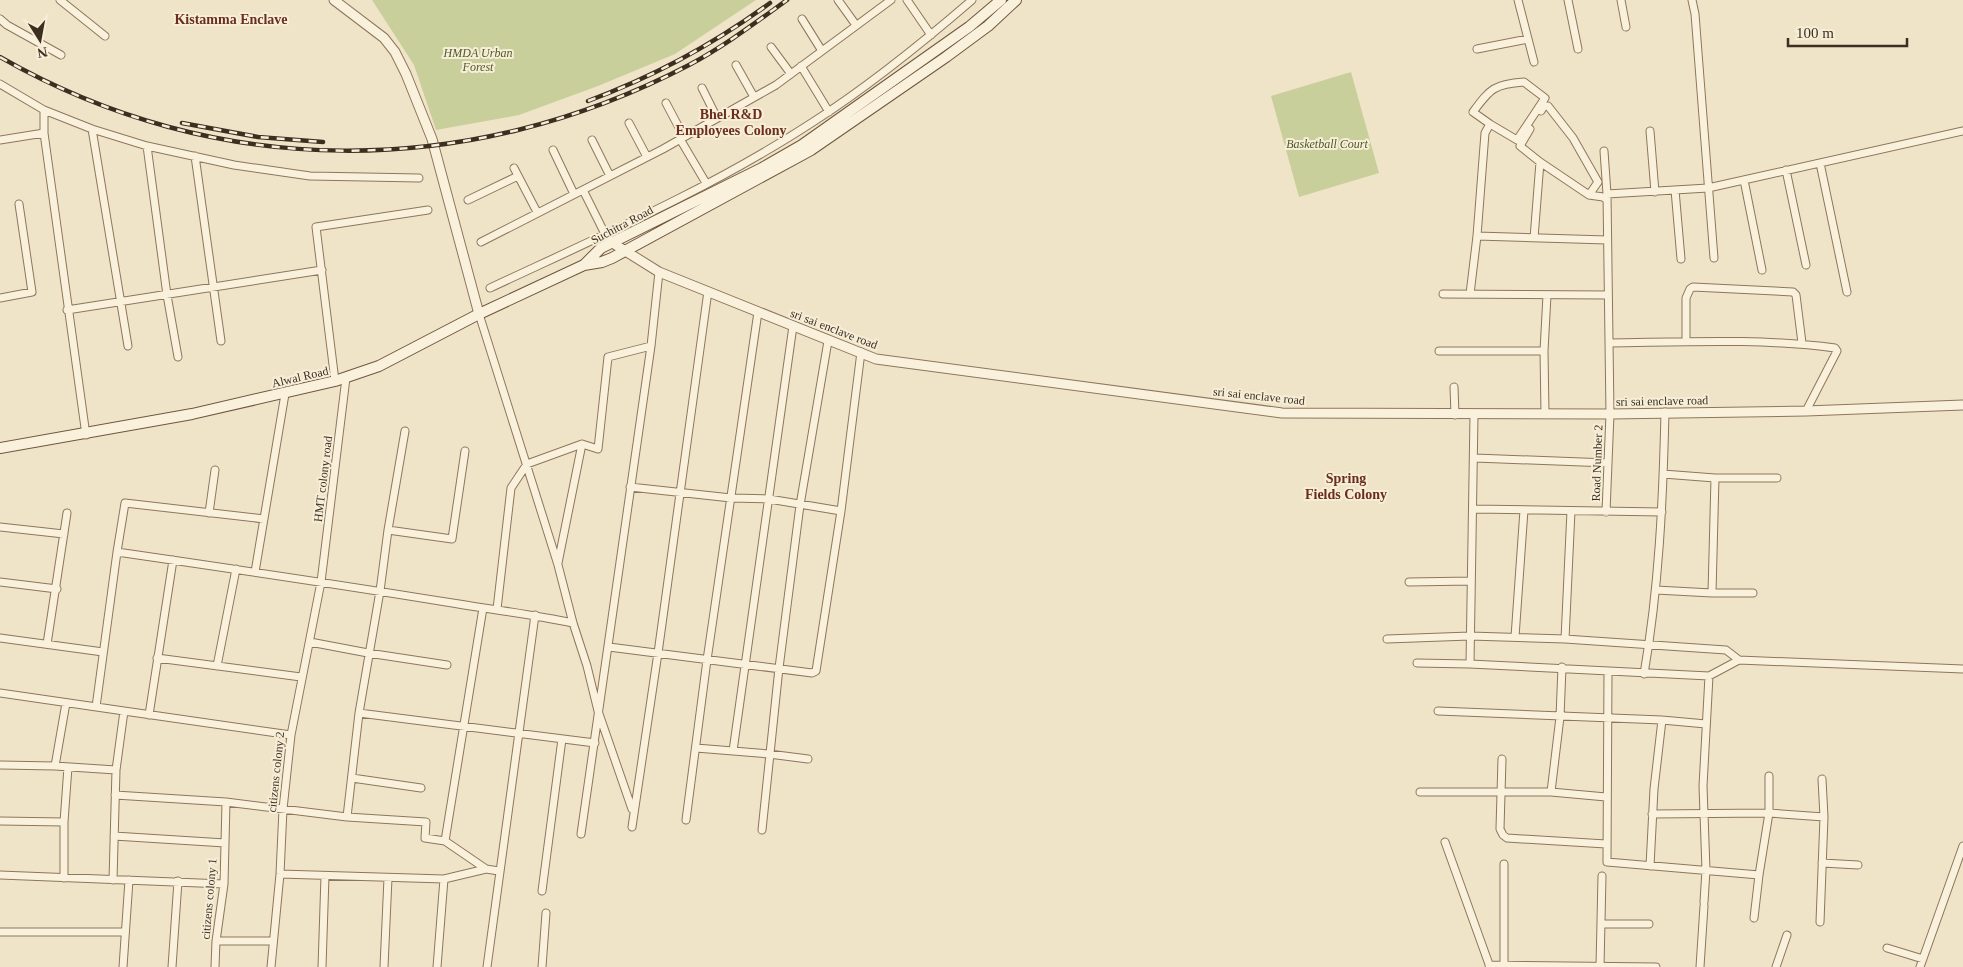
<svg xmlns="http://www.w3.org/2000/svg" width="1963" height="967" font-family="Georgia,serif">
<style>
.green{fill:#c9cf9b}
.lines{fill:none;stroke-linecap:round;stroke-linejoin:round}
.minor-casing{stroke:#8d765c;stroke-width:9}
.tertiary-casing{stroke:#8d765c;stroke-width:11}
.secondary-casing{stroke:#6f573f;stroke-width:12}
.minor{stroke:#faf1dc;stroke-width:7}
.tertiary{stroke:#faf1dc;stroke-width:9}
.secondary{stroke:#faf1dc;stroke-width:10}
.rail-casing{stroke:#3d2e20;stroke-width:4.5}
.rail{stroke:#f7eed8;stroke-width:2.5;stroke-dasharray:8;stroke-linecap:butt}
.labels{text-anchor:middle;stroke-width:4;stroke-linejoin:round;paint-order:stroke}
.park-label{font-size:12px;font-style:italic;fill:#4d5a26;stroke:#f7eed8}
.street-label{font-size:12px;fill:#3d2e20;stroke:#f7eed8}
.neighbourhood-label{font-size:14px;font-weight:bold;fill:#6b2e1e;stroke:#f7eed8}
</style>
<rect width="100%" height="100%" fill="#f0e4c8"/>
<!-- green -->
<path class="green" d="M372,0H756L675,54L598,86L519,115L436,130L414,65Z
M1351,72L1379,173L1299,197L1271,96Z"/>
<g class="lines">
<defs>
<path id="minor" d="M60,0L105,36
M838,0L856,25
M907,0L931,35
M1518,0L1534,62
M1568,0L1578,49
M1621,0L1626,27
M1692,0L1695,14L1714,258
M0,19L7,25L61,55
M802,19L822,51
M771,47L791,74
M1477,49L1528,39
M736,65L754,97
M801,66L829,112
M0,84L44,110
M702,88L717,118
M666,103L684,137
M1541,111L1544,106H1548L1573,138L1598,182L1589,195
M629,123L647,157
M92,129L128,346
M1530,129L1520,146L1540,162L1589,195L1603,197L1607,200
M1650,131L1655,192
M680,139L706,183
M0,140L44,133
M592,140L610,176
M147,146L167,295L178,357
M553,150L574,194
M1604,151L1607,194L1610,414L1606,512
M195,156L221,341
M1820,163L1847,292
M514,168L537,212
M1786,170L1806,265
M1744,180L1762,270
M583,190L605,234L611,242
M1675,190L1681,259
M1607,194L1708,188L1963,131
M468,200L518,176
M1477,236L1607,240
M1534,238L1540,162
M481,242L663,149L776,85L891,0
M490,288C599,237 712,188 813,122C869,86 921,44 972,0
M1443,294L1608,295
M1470,294L1477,236L1485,133L1490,124L1517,140L1545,98L1524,82C1494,84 1490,89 1473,112L1490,124
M0,298L32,292L19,204
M67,310L322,270
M479,314L558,565L573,623L587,666L598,711L632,809
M1686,342V298L1690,289L1693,287L1793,292L1796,295L1802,343
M1609,343C1684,342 1761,338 1835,348L1837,351L1806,411
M1439,351H1544
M335,381L316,227L428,210
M1454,387L1455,415
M1545,414L1544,351L1547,295
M1474,415L1470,664L1709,676L1739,660L1963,669
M86,435L44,133V110L92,129L147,146L234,165L310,176L419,178
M1475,458L1608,463
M1663,474L1715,478H1777
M630,487L731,498L769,499L841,511
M1474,509L1662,512
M209,513L215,470
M0,527L64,534
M388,530L452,539L465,451
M117,552C227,568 336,584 446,602C488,609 530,614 573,623
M558,563L582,444
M255,572L285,394
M0,582L57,589
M1409,582L1471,581
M1656,590L1712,593L1715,478
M1712,593H1753
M497,609L511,488L527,464L582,444L598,449L608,357L651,346
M1515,637L1524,510
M0,638L103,652
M1387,639L1470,636L1565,639L1726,650L1739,660
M1565,639L1571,511
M310,642L368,653L447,665
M47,644L67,513
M609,647L812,673L816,671L841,511L861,352
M157,658L301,677
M1417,663L1470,664
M217,666L236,569
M1608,671L1607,862L1759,875L1769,813V776
M1644,674C1659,587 1663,500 1665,412
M0,693L124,711L116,770L113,880
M96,707L117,552L125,503L264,519
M124,711L291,735
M1438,711L1662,720L1706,724
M359,713L595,743
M149,715L173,560
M696,748L769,754L808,759
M733,751L793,326
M1502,759L1500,829L1503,835L1507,838L1606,844
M0,765L55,766L116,770
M55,766L66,703
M352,778L421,788
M1420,792H1551L1606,797
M1551,792L1560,717L1562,667
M115,795L226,802L347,817L426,822L425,838L445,841L486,869L499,871
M1652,814L1769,813L1824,817
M347,817L359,713L380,591L388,530L405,431
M686,820L707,660L758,312
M0,821L64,822
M632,827L658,653L708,291
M762,830L779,668L800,505L828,341
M581,834L651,346L659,272
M114,836L225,843
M445,841L483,608
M1445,842L1490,967
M1822,863L1858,865
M1504,864V965
M1650,866L1654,789L1662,720
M280,874L444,879L486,869
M0,875L224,884
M64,878V822L68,767
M542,891L562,739
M1704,902L1706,870L1703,786L1709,676
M1754,918L1759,875
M1820,922L1824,817L1822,779
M1601,924H1649
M0,932H125
M216,941H272
M1887,948L1923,959
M1489,965L1656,967
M123,967L129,880
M172,967L178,881
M215,967L216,941L224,884L226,802
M271,967L280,874L283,809L291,735L321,582L346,378
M322,967L325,876
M384,967L388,878
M437,967L444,879
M487,967L535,615
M542,967L546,913
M1600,967L1602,876
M1700,967L1704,906
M1776,967L1787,935
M1920,967L1963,846"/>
<path id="tertiary" d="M334,0L384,38L395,52L406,74L432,139L479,314
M611,242L659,272L876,359L1282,413L1610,414L1806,411L1963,405"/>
<path id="secondary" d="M584,265L601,248L762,168L802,145L969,27L1001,0
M0,448L192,414L335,381L379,366L479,314L584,265L602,262L612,258L811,150L946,57L988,26L1016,0"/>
</defs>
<!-- minor casing -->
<use href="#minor" class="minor-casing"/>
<!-- tertiary casing -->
<use href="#tertiary" class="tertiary-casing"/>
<!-- secondary casing -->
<use href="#secondary" class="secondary-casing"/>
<!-- minor -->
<use href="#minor" class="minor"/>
<!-- tertiary -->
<use href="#tertiary" class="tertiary"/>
<!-- secondary -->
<use href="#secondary" class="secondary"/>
<defs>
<path id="rail" d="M0,57C216,181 469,180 689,65C723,47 755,23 787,0
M588,101C653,77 714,44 770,3
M182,123L258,137L323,142"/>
</defs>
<!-- rail casing -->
<use href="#rail" class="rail-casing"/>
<!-- rail -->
<use href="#rail" class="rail"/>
</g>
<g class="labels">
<!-- park labels -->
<g class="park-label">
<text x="478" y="57">HMDA Urban<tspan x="478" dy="14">Forest</tspan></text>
<text x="1327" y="148">Basketball Court</text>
</g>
<!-- street labels -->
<g class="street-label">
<text transform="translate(622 225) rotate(-28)" y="4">Suchitra Road</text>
<text transform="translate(834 329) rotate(21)" y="4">sri sai enclave road</text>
<text transform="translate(300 377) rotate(-13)" y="4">Alwal Road</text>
<text transform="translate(1259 396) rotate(6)" y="4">sri sai enclave road</text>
<text transform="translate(1662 401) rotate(-1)" y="4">sri sai enclave road</text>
<text transform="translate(1597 463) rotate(-88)" y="4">Road Number 2</text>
<text transform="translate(323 479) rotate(-83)" y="4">HMT colony road</text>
<text transform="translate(276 772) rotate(-84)" y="4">citizens colony 2</text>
<text transform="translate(209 899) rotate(-85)" y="4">citizens colony 1</text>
</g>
<!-- neighbourhood labels -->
<g class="neighbourhood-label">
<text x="231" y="24">Kistamma Enclave</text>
<text x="731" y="119">Bhel R&amp;D<tspan x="731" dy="16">Employees Colony</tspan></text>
<text x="1346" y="483">Spring<tspan x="1346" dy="16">Fields Colony</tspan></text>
</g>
</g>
<!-- north arrow -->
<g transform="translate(40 40) rotate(169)" stroke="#f7eed8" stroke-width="4" paint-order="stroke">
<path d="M0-4L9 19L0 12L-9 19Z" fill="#3d2e20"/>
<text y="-8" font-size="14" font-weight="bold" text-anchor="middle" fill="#3d2e20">N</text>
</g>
<!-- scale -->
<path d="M1788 38v8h119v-8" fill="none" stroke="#3d2e20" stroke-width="2.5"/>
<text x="1796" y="38" font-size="15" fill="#3d2e20" stroke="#f7eed8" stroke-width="4" paint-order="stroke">100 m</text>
</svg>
